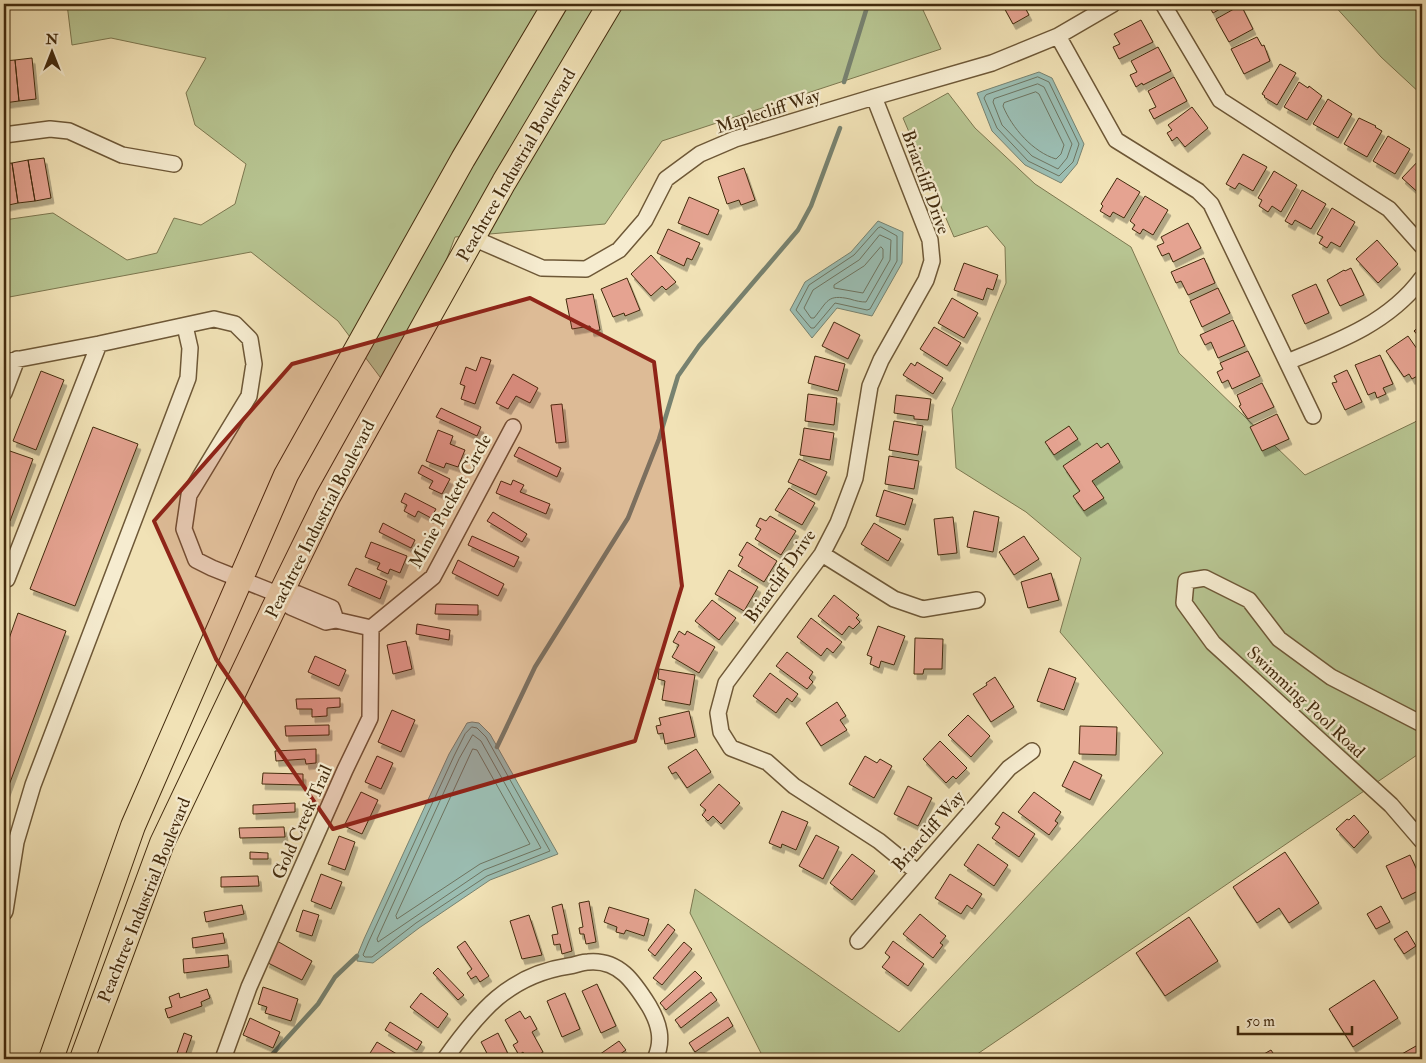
<svg xmlns="http://www.w3.org/2000/svg" width="1426" height="1063" font-family="'IM FELL Double Pica',serif">
<style>
.green{fill:#b7c491;stroke:#7c774f}
.water{fill:#9bbdb2;stroke:#778270}
.lines{fill:none;stroke-linecap:round;stroke-linejoin:round}
.shore{stroke:#6e7460;stroke-width:1}
.stream{stroke:#778270;stroke-width:4.5}
.building{fill:#e5a391;stroke:#422a0d;filter:url(#shadow)}
.street-casing{stroke:#6e5837;stroke-width:18}
.primary-casing{stroke:#422a0d;stroke-width:26}
.street{stroke:#f6ecd0;stroke-width:15}
.primary{stroke:#f1e2b6;stroke-width:24}
.marked{fill:#8f2418;fill-opacity:0.2;stroke:#8f2418;stroke-width:4;stroke-linejoin:round}
.labels{text-anchor:middle;stroke-width:4.5;stroke-linejoin:round;paint-order:stroke}
.street-label{font-size:18px;fill:#422a0d;stroke:#f6ecd0}
</style>
<defs>
<filter id="shadow"><feDropShadow dx="3" dy="5.5" stdDeviation="0" flood-color="#0004"/></filter>
</defs>
<rect width="100%" height="100%" fill="#f1e2b6"/>
<filter id="stains"><feTurbulence type="fractalNoise" baseFrequency=".004" numOctaves="4"/><feColorMatrix values="0 0 0 0 .2 0 0 0 0 .09 0 0 0 0 .02 0 0 0 .5 -.17"/></filter>
<radialGradient id="worn" r=".72"><stop offset=".6" stop-color="#630" stop-opacity="0"/><stop offset="1" stop-color="#630" stop-opacity=".3"/></radialGradient>
<!-- green -->
<path class="green" d="M67,4H933L923,10L941,49L662,141L605,224L455,237L395,397L338,321L251,252L4,298V220L53,213L127,260L157,253L174,218L201,225L235,204L246,164L195,125L186,93L206,58L111,38L72,45Z
M1333,4H1422V95L1381,57Z
M948,93L975,128L1035,184L1131,247L1179,353L1305,475L1415,422L1422,415V754L1417,755L970,1059H764L690,913L695,889L899,1032L1163,753L1060,632L1081,558L1026,512L956,468L952,409L1006,283L1005,247L987,226L954,237L903,118Z"/>
<!-- water -->
<path class="water" d="M1039,72L1052,78L1084,144L1077,164L1061,183L1025,165L992,131L977,93Z
M878,221L903,232L902,263L872,316L837,308L812,338L790,310L805,282L851,252Z
M472,722L479,723L490,734L558,854L490,880L419,928L373,963L357,961V956L364,939L449,754L467,723Z"/>
<g class="lines">
<!-- shore -->
<path class="shore" d="M1038,77L1049,82L1079,144L1073,162L1059,176L1028,161L997,128L984,98L986,95Z
M1038,84L1044,87L1072,144L1067,158L1058,169L1032,156L1002,125L993,102L994,99Z
M1036,92L1039,94L1064,145L1061,154L1056,159C1033,152 1012,128 1003,106L1004,103Z
M881,227L897,236V261L870,309L867,310L835,303L814,328H811L796,310L809,285L854,255L878,228Z
M880,235L891,240L890,260L866,302C861,302 856,301 850,299C827,294 828,301 814,318H811L804,308L813,290L859,260Z
M881,247L883,249V258L863,293L834,288V285L864,266Z
M472,727L477,728L486,737L550,851L487,876L416,923L372,957H365L363,955L369,941L454,756L465,734Z
M473,735L481,741L541,848L484,870L378,942L377,939L459,759Z
M473,749L477,750L530,844L480,864L397,919L396,916Z"/>
<!-- stream -->
<path class="stream" d="M844,82L868,4
M497,747L535,667L628,518L659,439L678,376L699,346L798,230L811,206L840,128
M268,1059L318,1004L335,977L357,956"/>
</g>
<!-- building -->
<path class="building" d="M1002,4H1023L1029,15L1013,24Z
M1208,4H1229L1213,13Z
M1241,5L1253,29L1229,42L1216,19Z
M1141,20L1153,42L1119,59L1113,47L1120,44L1114,34Z
M1257,37L1262,46L1264,45L1270,61L1244,74L1231,49Z
M1158,47L1171,71L1143,85L1142,83L1136,87L1130,75L1137,72L1131,61Z
M32,58L36,99L19,101L15,60Z
M15,60L19,101L4,103V61Z
M1280,64L1296,73L1277,105L1264,97L1265,96L1262,94Z
M1174,77L1187,101L1154,119L1149,110L1156,107L1148,91Z
M1299,82L1308,88L1309,86L1322,96L1307,120L1284,107Z
M1328,99L1352,114L1338,138L1313,124Z
M1192,107L1208,128L1185,147L1177,137L1172,141L1167,133L1172,130L1168,125Z
M1359,118L1376,126L1375,127L1382,131L1367,157L1344,144Z
M1388,136L1410,149L1395,174L1373,161Z
M1243,154L1267,167L1253,191L1239,183L1235,189L1226,184Z
M1422,157V196L1402,178Z
M44,158L51,198L35,201L28,160Z
M28,160L35,201L18,203L12,163Z
M12,163L18,203L4,206V164Z
M744,168L755,200L741,205L739,200L727,204L718,177Z
M1274,171L1297,185L1281,212L1272,206L1268,212L1259,206L1262,200L1258,198Z
M1117,178L1140,192L1124,218L1113,212L1110,217L1100,211L1103,206L1101,204Z
M1302,190L1326,204L1311,229L1295,220L1292,225L1285,221Z
M1145,196L1168,210L1153,235L1143,229L1140,234L1132,229L1135,225L1130,221Z
M689,197L719,210L708,235L678,223Z
M1332,208L1355,222L1340,247L1331,242L1327,248L1319,243L1323,237L1317,234Z
M1188,223L1201,248L1173,262L1169,253L1162,256L1157,246L1164,243L1161,237Z
M668,229L700,243L692,260L687,258L684,266L657,253Z
M1377,240L1398,264L1378,283L1356,259Z
M651,255L676,282L666,290L662,286L651,296L631,274Z
M1204,258L1215,283L1188,295L1181,281L1176,283L1171,272Z
M964,263L998,275L993,290L987,288L983,300L954,290Z
M1351,268L1364,295L1340,306L1327,280L1344,270L1345,271Z
M627,278L640,310L625,316L624,313L613,317L601,289Z
M1316,284L1329,313L1305,324L1292,295Z
M1218,288L1230,313L1202,327L1190,301Z
M593,294L600,330L591,331L590,326L572,329L566,299Z
M952,298L978,313L964,338L938,323Z
M1233,320L1245,346L1218,358L1211,342L1205,345L1200,335Z
M834,322L860,335L848,359L822,346Z
M1422,324V340L1414,331Z
M934,327L961,343L947,366L920,349Z
M1408,336L1422,356V365L1417,368L1421,374L1412,379L1409,374L1404,377L1386,351Z
M1248,351L1260,376L1232,389L1228,380L1222,383L1217,372L1223,369L1220,363Z
M1380,355L1393,384L1383,388L1386,394L1377,398L1375,392L1368,395L1355,365Z
M815,356L845,364L838,391L808,383Z
M481,357L491,360L475,404L461,399L465,386L460,384L466,367L476,371Z
M917,362L943,378L933,394L903,375L911,363L915,366Z
M1347,370L1362,402L1345,410L1332,383L1337,382L1334,376Z
M41,371L64,380L36,450L13,441Z
M513,374L538,388L530,403L516,396L508,409L496,403Z
M1262,383L1274,407L1248,419L1239,406L1241,405L1237,395Z
M808,394L837,398L834,425L805,421Z
M896,395L931,399L928,420L914,419V416L894,413Z
M562,404L566,442L556,443L551,405Z
M441,408L481,427L477,436L436,417Z
M1277,414L1289,439L1262,451L1250,427Z
M894,421L923,426L918,455L889,450Z
M1069,426L1078,439L1054,455L1045,442Z
M93,427L138,444L75,606L30,589Z
M804,428L834,433L830,460L800,455Z
M438,430L453,436L450,444L465,450L458,467L446,463L444,468L426,461Z
M1097,443L1101,448L1108,443L1120,462L1092,481L1104,498L1084,511L1073,496L1080,491L1063,466Z
M519,447L561,468L557,477L514,456Z
M7,450L33,459L10,521L4,519V459Z
M889,456L919,461L914,489L885,484Z
M799,459L827,472L816,495L788,482Z
M422,465L450,479L442,494L429,488L433,481L418,473Z
M513,480L524,485L520,492L550,504L546,514L496,493L501,481L511,485Z
M789,488L815,503L802,525L775,510Z
M884,490L913,499L905,525L876,516Z
M405,493L436,509L431,518L418,511L415,517L404,511L407,505L401,502Z
M974,511L999,517L993,552L967,547Z
M493,512L527,534L522,542L487,521Z
M770,516L796,531L781,555L755,539L761,529L756,526L760,518L766,521Z
M953,517L957,553L938,555L934,519Z
M383,523L415,540L411,548L379,532Z
M874,523L901,539L888,561L861,544Z
M472,536L519,557L514,567L468,545Z
M1024,536L1039,559L1014,575L999,552Z
M371,542L407,556L400,573L390,569L388,574L377,569L380,563L365,557Z
M747,542L777,561L764,582L738,566L743,557L739,555Z
M458,560L504,584L498,596L452,573Z
M356,568L387,581L380,599L348,585Z
M729,570L758,587L744,611L715,594Z
M1051,573L1059,600L1028,608L1021,582Z
M834,595L859,615L856,618L860,622L853,629L849,626L842,635L818,616Z
M712,600L736,618L719,640L695,621Z
M436,604L478,605V615L435,614Z
M18,613L66,631L5,796L4,795V653Z
M811,618L842,642L833,653L827,648L821,656L797,637Z
M417,624L450,630L449,640L416,634Z
M878,626L905,636L894,665L881,661L879,668L870,664L872,657L867,655Z
M679,631L685,635L687,631L715,647L699,673L672,657L679,645L673,642Z
M915,638L943,639L942,669H924L923,674H914Z
M406,641L412,669L393,674L387,645Z
M787,652L813,672L809,678L813,682L807,689L776,666Z
M315,656L346,670L339,686L308,672Z
M1049,668L1076,678L1064,710L1037,701Z
M659,669L695,675L690,705L662,700L665,681L658,679Z
M770,673L798,694L792,702L787,698L776,713L753,696Z
M995,677L1014,707L991,722L973,694L987,685L986,683Z
M340,698V707L327,708V716L312,717V709H297L296,699Z
M837,702L846,716L840,720L847,730L821,746L806,723Z
M392,710L415,720L401,752L378,742Z
M689,711L695,737L665,744L663,733L658,734L656,726L661,725L659,718Z
M968,715L990,736L971,757L948,735Z
M329,725V735L286,736L285,726Z
M1080,726L1117,727L1116,755L1079,754Z
M940,741L967,768L956,779L953,776L946,783L923,759Z
M316,749V763L306,764L305,759L276,761L275,751Z
M696,749L711,772L687,788L676,772L672,774L668,767Z
M377,756L393,763L381,789L365,782Z
M865,756L877,763L880,759L892,766L874,798L849,784Z
M1074,761L1102,775L1090,800L1062,786Z
M263,773L303,774V785L262,784Z
M719,784L740,803L721,824L713,816L708,821L702,815L706,810L700,805Z
M908,786L932,798L918,826L894,814Z
M361,792L378,800L362,834L344,826Z
M1034,792L1061,812L1055,821L1058,823L1049,835L1018,812Z
M295,803V812L253,814V805Z
M782,811L808,822L796,850L782,844L781,848L769,843Z
M1003,812L1035,834L1019,857L992,838L1000,827L995,824Z
M1354,815L1369,832L1354,848L1336,829L1347,819L1349,820Z
M284,827L285,837L240,838L239,828Z
M816,835L839,847L823,879L799,866Z
M339,836L355,842L345,870L328,864Z
M978,844L1008,865L994,886L964,865Z
M250,852L268,853V859H250Z
M1285,852L1319,903L1289,923L1279,908L1257,923L1233,887Z
M852,854L875,871L852,900L830,883Z
M1410,855L1422,881V889L1402,899L1386,866Z
M321,874L342,882L331,909L311,901Z
M950,874L982,894L972,909L967,905L961,914L935,898Z
M258,876L259,886L221,887V877Z
M589,901L596,942L586,944L584,934H580L579,928L583,927L579,903Z
M562,904L572,951L562,954L560,944L554,945L552,935L558,934L552,907Z
M242,905L244,914L206,922L204,912Z
M1381,906L1390,922L1376,929L1367,914Z
M609,907L649,919L644,936L626,930L624,934L616,932L617,927L604,922Z
M303,910L319,915L312,936L296,931Z
M920,914L946,936L940,943L943,945L933,958L903,934Z
M529,915L542,955L522,959L510,921Z
M1189,917L1218,961L1165,996L1136,953Z
M668,924L675,930L655,956L648,950Z
M1407,931L1416,946L1404,954L1394,939Z
M223,933L225,943L193,948L192,938Z
M277,941L312,961L302,980L266,962Z
M465,941L489,976L480,982L476,976L471,979L467,973L472,969L457,947Z
M893,941L924,964L908,986L882,967L890,957L885,953Z
M684,942L692,949L662,985L653,978Z
M228,955L229,967L184,973L183,959Z
M438,968L464,995L458,1000L433,973Z
M695,971L702,978L666,1010L660,1003Z
M1374,980L1398,1018L1353,1047L1329,1009Z
M597,984L616,1026L601,1033L582,991Z
M263,987L298,999L291,1021L265,1013L267,1007L258,1004Z
M207,989L210,998L201,1002L202,1006L168,1018L165,1009L172,1007L169,997L179,993L180,998Z
M711,992L717,1000L681,1028L675,1020Z
M421,993L448,1014L438,1028L410,1007Z
M565,993L580,1029L562,1037L547,1001Z
M520,1011L525,1019L530,1016L537,1029L532,1032L543,1052L531,1059H527L523,1052L519,1055L513,1045L518,1042L505,1020Z
M728,1017L733,1026L695,1052L689,1043Z
M250,1018L280,1032L273,1048L243,1035Z
M390,1022L422,1042L417,1050L385,1030Z
M184,1033L192,1036L184,1059H175Z
M498,1033L509,1056L503,1059H490L481,1042Z
M619,1041L626,1050L613,1059H593Z
M377,1042L405,1059L367,1058Z
M1416,1046L1422,1059H1393Z
M1271,1050L1277,1059H1255Z"/>
<g class="lines">
<defs>
<path id="street" d="M1163,4L1220,100L1389,209L1422,246
M1058,36L1116,140L1198,191L1211,204L1313,416
M874,97L930,240L932,261L926,280L881,360L870,386L855,478L838,523L822,554L726,683L718,713L721,732L731,748L767,762L794,786L879,841L917,872
M4,135L50,129L69,131L122,155L174,164
M473,238L542,268L586,269L619,250L645,220L666,179L700,154L735,139L874,97L992,63L1058,36L1113,4
M4,362L99,344L214,319L235,324L250,339L254,364L249,396L189,495L184,529L196,560L212,568L285,597L288,605L291,607L326,622L336,620L371,628
M1287,362C1337,342 1389,323 1422,278
M4,393L17,359
M822,554L894,599L923,609L977,600
M4,579H7L99,344
M285,597L292,593L298,594L332,608L336,620
M371,628L433,577L513,427
M1422,724L1331,677L1279,639L1249,600L1205,578L1186,581L1184,603L1213,643L1391,805L1422,841
M4,913L5,911L16,842L33,785L188,378L190,348L185,326
M858,941L1009,768L1032,751
M223,1059L249,987L345,770L370,718L371,628
M445,1059C479,1011 509,975 569,966C576,965 582,962 588,962C619,959 634,982 649,1006C659,1023 664,1040 655,1059"/>
<path id="primary" d="M51,1059L133,826L286,475L463,159L555,4
M82,1059L162,843L280,595L328,497L504,182L610,4"/>
</defs>
<!-- street casing -->
<use href="#street" class="street-casing"/>
<!-- primary casing -->
<use href="#primary" class="primary-casing"/>
<!-- street -->
<use href="#street" class="street"/>
<!-- primary -->
<use href="#primary" class="primary"/>
</g>
<!-- marked area -->
<path class="marked" d="M530,298L654,362L682,586L635,741L333,829L216,659L154,521L292,364Z"/>
<g class="labels">
<!-- street labels -->
<g class="street-label">
<text transform="translate(768 111) rotate(-18)" y="6">Maplecliff Way</text>
<text transform="translate(516 165) rotate(-60)" y="6">Peachtree Industrial Boulevard</text>
<text transform="translate(926 182) rotate(70)" y="6">Briarcliff Drive</text>
<text transform="translate(450 501) rotate(-61)" y="6">Minie Puckett Circle</text>
<text transform="translate(320 519) rotate(-63)" y="6">Peachtree Industrial Boulevard</text>
<text transform="translate(780 576) rotate(-55)" y="6">Briarcliff Drive</text>
<text transform="translate(1306 702) rotate(43)" y="6">Swimming Pool Road</text>
<text transform="translate(302 822) rotate(-66)" y="6">Gold Creek Trail</text>
<text transform="translate(928 831) rotate(-49)" y="6">Briarcliff Way</text>
<text transform="translate(144 900) rotate(-68)" y="6">Peachtree Industrial Boulevard</text>
</g>
</g>
<!-- margin -->
<rect width="1426" height="1063" fill="none" stroke="#f1e2b6" stroke-width="20"/>
<rect x="5" y="5" width="1416" height="1053" fill="none" stroke="#422a0d" stroke-width="2.5"/>
<rect x="10" y="10" width="1406" height="1043" fill="none" stroke="#422a0d"/>
<!-- north arrow -->
<g transform="translate(52 52)" stroke="#f6ecd0" stroke-width="4" paint-order="stroke">
<path d="M0-4L9 19L0 12L-9 19Z" fill="#422a0d"/>
<text y="-8" font-size="14" font-weight="bold" text-anchor="middle" fill="#422a0d">N</text>
</g>
<!-- scale -->
<path d="M1238 1026v8h114v-8" fill="none" stroke="#422a0d" stroke-width="2.5"/>
<text x="1246" y="1026" font-size="15" fill="#422a0d" stroke="#f6ecd0" stroke-width="4" paint-order="stroke">50 m</text>
<rect width="100%" height="100%" filter="url(#stains)"/>
<rect width="100%" height="100%" fill="url(#worn)"/>
</svg>
